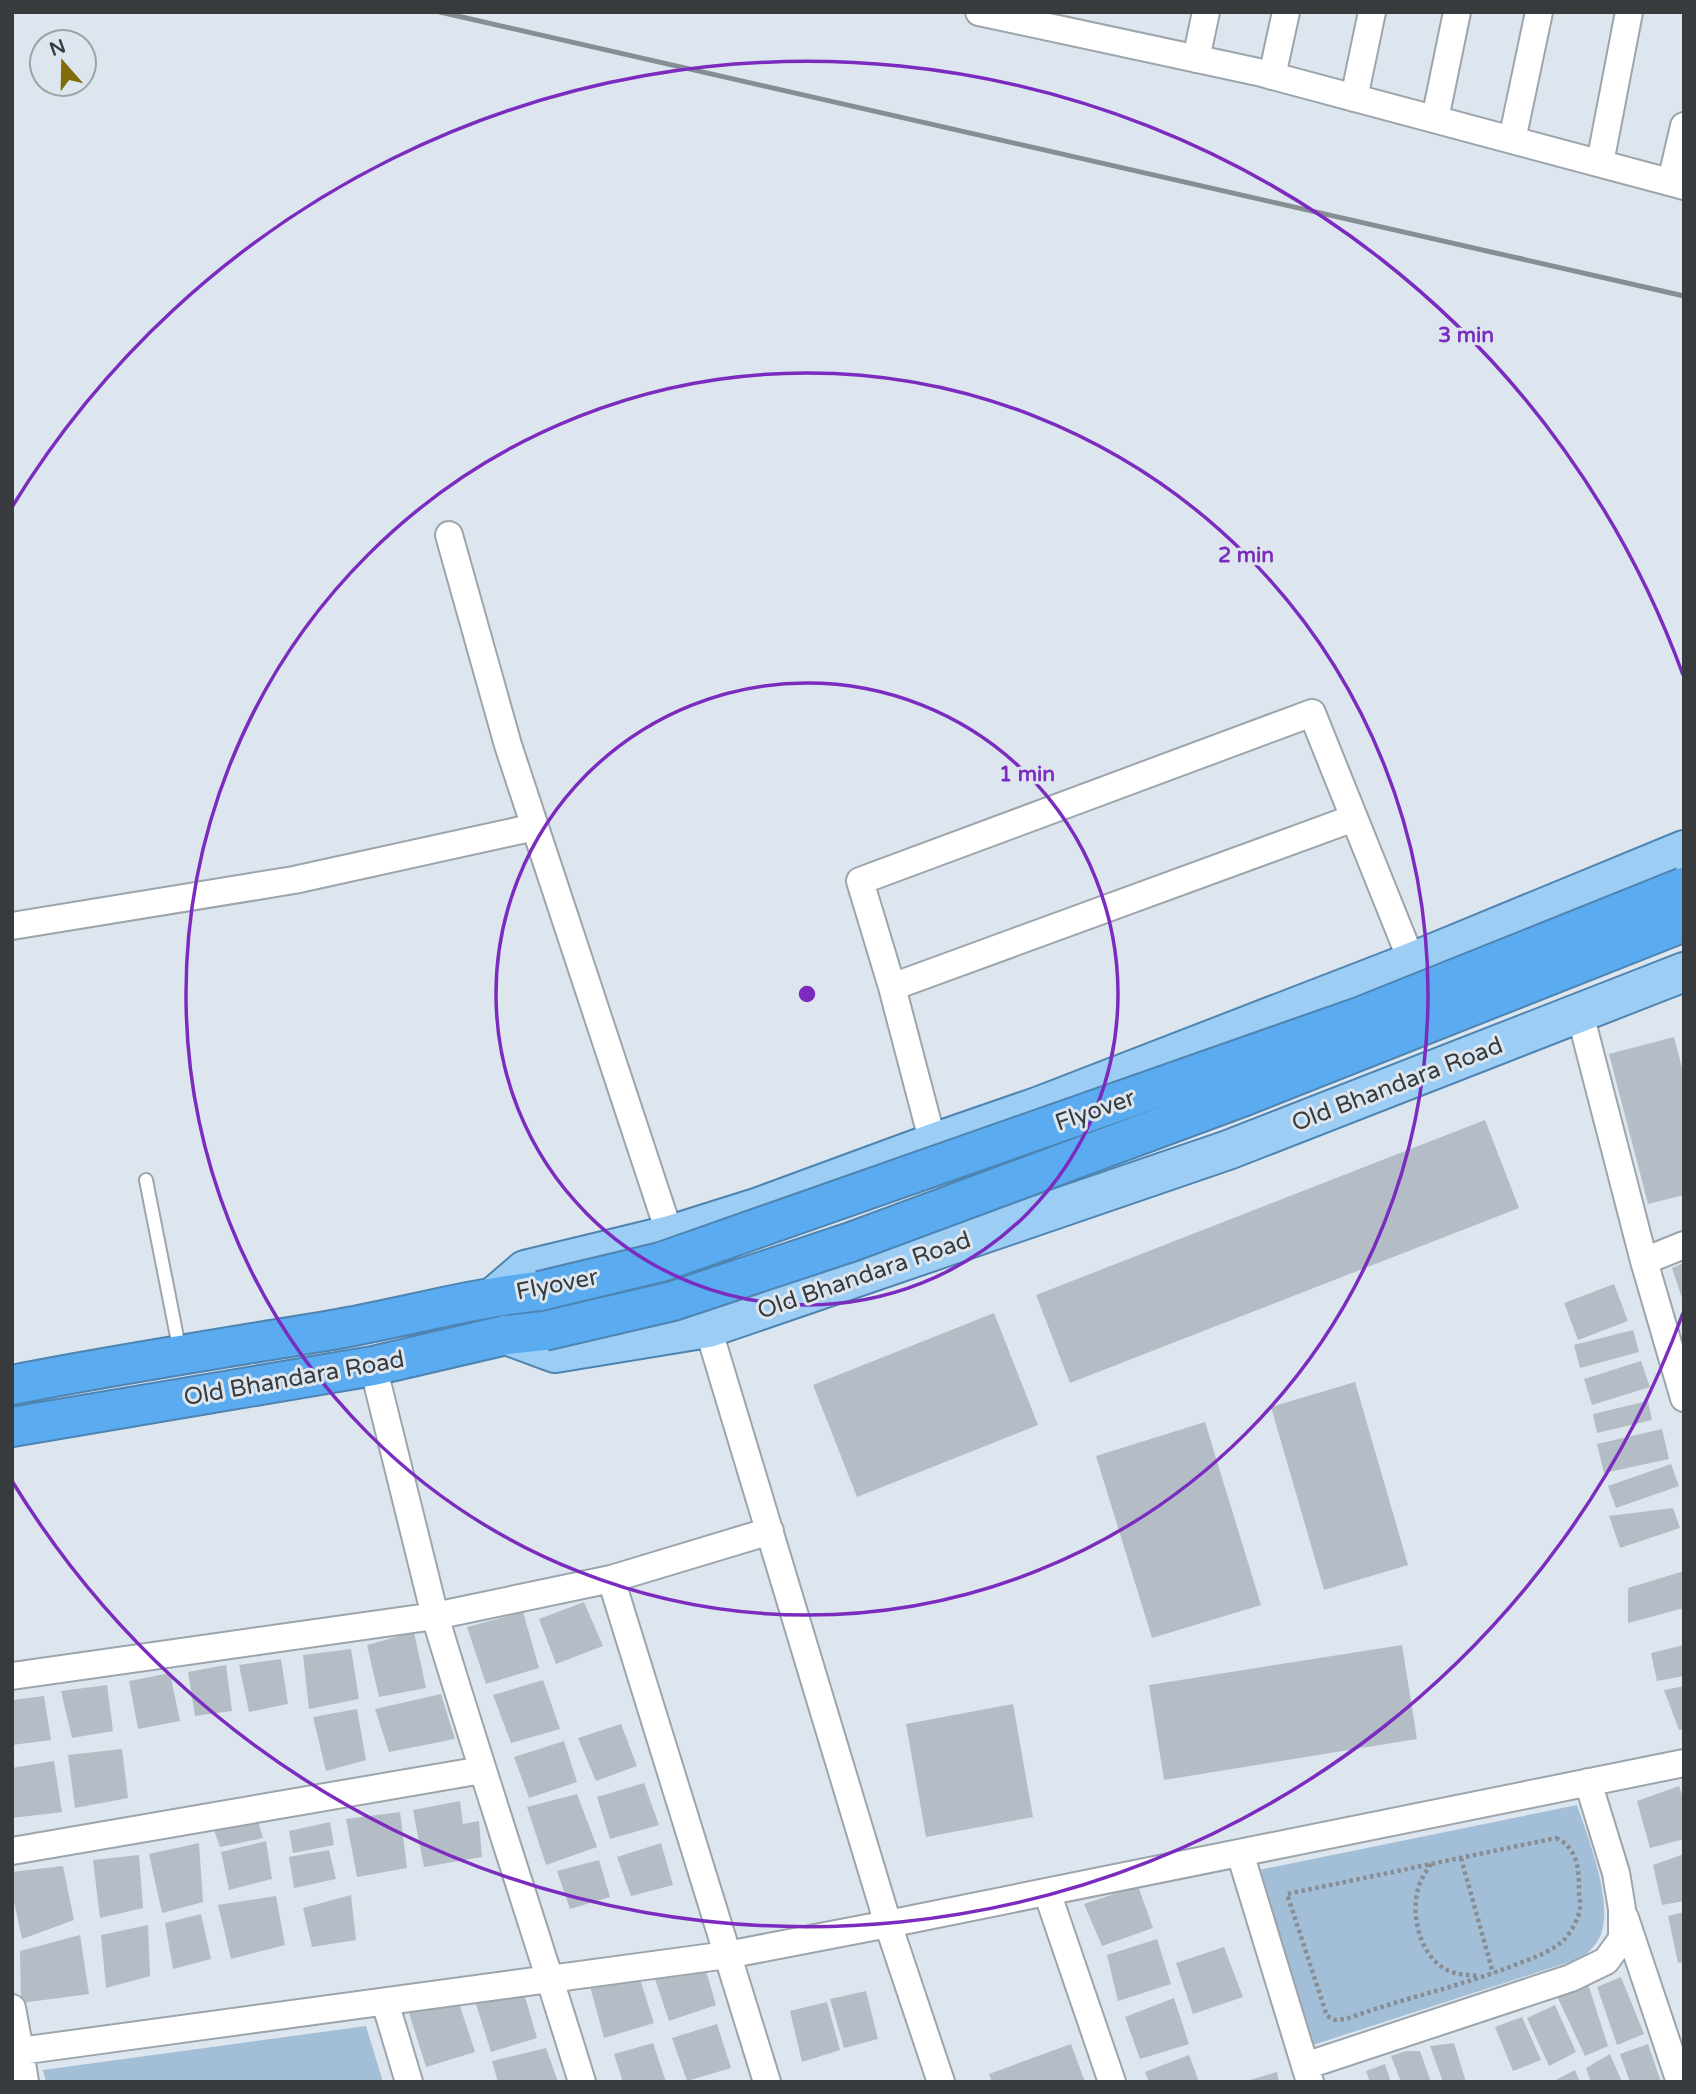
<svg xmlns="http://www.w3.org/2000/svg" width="1696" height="2094" font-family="'Varela Round',sans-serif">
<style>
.green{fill:#a3bfd8}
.building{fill:#b4bdc5}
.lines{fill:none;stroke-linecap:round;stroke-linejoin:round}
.lane-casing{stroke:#9ca4ac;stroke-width:16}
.street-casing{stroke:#9ca4ac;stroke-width:30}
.primary-casing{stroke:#4e84b1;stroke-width:42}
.highway-casing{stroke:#4e84b1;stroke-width:42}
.path{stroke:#878d93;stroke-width:4.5;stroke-dasharray:3.5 3.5;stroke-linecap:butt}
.lane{stroke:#fff;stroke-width:12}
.street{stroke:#fff;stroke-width:26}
.primary{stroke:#9ccdf5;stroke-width:38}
.highway{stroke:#5aabef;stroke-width:38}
.rail{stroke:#878e93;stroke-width:5}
.highway-bridge-casing{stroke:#4e84b1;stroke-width:42;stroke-linecap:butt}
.highway-bridge{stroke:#5aabef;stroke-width:38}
.ring{fill:none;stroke:#7b2cbf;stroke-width:3.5}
.labels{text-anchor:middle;stroke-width:6;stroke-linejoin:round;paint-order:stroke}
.street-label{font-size:24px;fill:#373b3e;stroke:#dde6ee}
.centre{fill:#7b2cbf;stroke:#dde6ee;stroke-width:3.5}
.ring-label{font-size:21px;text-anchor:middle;font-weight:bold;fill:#7b2cbf;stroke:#dde6ee;stroke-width:6;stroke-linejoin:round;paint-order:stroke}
</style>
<rect width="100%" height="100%" fill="#dde6ee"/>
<!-- green -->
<path class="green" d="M1577,1805C1588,1838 1618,1911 1597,1942C1593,1948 1587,1953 1582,1958L1313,2045L1259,1870Z
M366,2026L383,2082H46L43,2070Z"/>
<!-- building -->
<path class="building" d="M1674,1037L1684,1076V1195L1648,1204L1609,1054Z
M1485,1120L1519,1208L1070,1383L1036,1295Z
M1684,1263V1301H1683L1672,1268Z
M1614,1284L1628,1321L1578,1340L1564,1303Z
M994,1313L1038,1425L857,1497L813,1385Z
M1633,1330L1639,1352L1580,1368L1574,1345Z
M1641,1361L1650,1387L1592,1405L1584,1379Z
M1355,1382L1408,1565L1324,1590L1271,1407Z
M1648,1401L1652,1420L1597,1433L1593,1414Z
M1205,1422L1261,1605L1152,1638L1096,1456Z
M1662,1429L1669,1459L1604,1473L1597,1444Z
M1671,1464L1679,1486L1616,1508L1608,1486Z
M1673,1508L1680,1528L1620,1548L1609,1516Z
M1684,1571V1608L1628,1623V1588Z
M584,1602L603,1646L556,1664L539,1619Z
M523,1612L539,1668L486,1684L467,1627Z
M414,1632L426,1688L379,1697L367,1645Z
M1402,1645L1417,1739L1164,1780L1149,1685Z
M1684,1645V1676L1657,1681L1651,1653Z
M351,1649L359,1699L309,1709L303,1655Z
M281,1659L288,1704L249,1712L239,1665Z
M226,1665L232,1711L195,1716L188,1672Z
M170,1673L180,1721L138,1729L129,1681Z
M543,1680L560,1729L511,1743L493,1695Z
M107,1685L113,1731L72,1738L61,1691Z
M1684,1686V1729L1679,1730L1664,1690Z
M441,1694L455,1739L389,1752L375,1709Z
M44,1696L51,1740L12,1745V1700Z
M1013,1704L1033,1817L926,1837L906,1724Z
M357,1709L366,1760L326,1771L313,1717Z
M621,1724L637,1766L596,1781L578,1738Z
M564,1741L577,1782L529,1798L514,1757Z
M122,1749L128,1798L75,1808L68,1755Z
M54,1761L62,1812L12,1818V1768Z
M644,1783L659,1825L610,1839L597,1797Z
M1679,1786L1684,1800V1839L1650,1848L1637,1801Z
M577,1794L597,1847L546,1865L527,1807Z
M460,1801L463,1824L479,1821L482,1857L424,1867L413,1810Z
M400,1812L407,1868L357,1877L346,1819Z
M258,1821L263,1838L220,1847L214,1830Z
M330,1822L334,1845L293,1853L289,1831Z
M266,1841L272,1879L229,1890L221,1852Z
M199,1843L203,1902L162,1913L149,1854Z
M661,1843L673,1885L631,1896L617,1857Z
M329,1850L336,1879L294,1888L289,1857Z
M1684,1854V1901L1662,1905L1653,1865Z
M139,1855L143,1908L100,1918L93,1860Z
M599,1860L610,1897L570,1909L557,1871Z
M63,1866L74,1920L22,1939L12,1892V1872Z
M1138,1886L1153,1928L1102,1946L1084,1904Z
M351,1895L356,1940L312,1947L303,1908Z
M276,1896L285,1945L231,1959L218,1905Z
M1684,1912V1962L1678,1963L1668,1916Z
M201,1914L211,1959L173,1969L165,1923Z
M148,1925L150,1976L106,1988L101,1935Z
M80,1935L89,1994L21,2003L20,1951Z
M1157,1939L1171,1984L1118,2001L1107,1955Z
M1224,1947L1243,1997L1193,2014L1176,1963Z
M704,1964L716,2005L669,2021L654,1976Z
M638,1973L654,2023L604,2038L590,1986Z
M1621,1977L1644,2034L1617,2045L1597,1987Z
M1588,1984L1608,2046L1585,2056L1556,1994Z
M523,1990L537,2038L491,2052L476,2004Z
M866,1991L878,2039L844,2048L830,1999Z
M457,1997L475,2052L426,2067L408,2010Z
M1174,1998L1189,2044L1140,2059L1125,2017Z
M827,2002L840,2050L802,2062L790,2011Z
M1555,2005L1576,2052L1549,2066L1527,2018Z
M1522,2017L1541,2060L1513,2071L1495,2027Z
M717,2024L731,2068L687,2081L672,2038Z
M653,2043L666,2082H623L614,2054Z
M1454,2043L1466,2082H1443L1430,2046Z
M1071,2044L1085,2082H992L989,2074Z
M1648,2044L1661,2082H1630L1620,2054Z
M546,2048L558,2082H498L492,2061Z
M1406,2051H1420L1431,2082H1401L1391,2056Z
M1610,2054L1622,2082H1591L1586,2068Z
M1189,2055L1199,2082H1149L1145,2072Z
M1385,2064L1391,2082H1370L1366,2071Z
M1575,2070L1580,2082H1552Z
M1277,2072L1279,2082H1247V2081Z"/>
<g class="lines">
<defs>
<path id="lane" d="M146,1180L180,1352"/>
<path id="street" d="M979,12L1258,72L1684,186
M1196,59L1206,12
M1272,76L1286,12
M1354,98L1372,12
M1435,119L1457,12
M1512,140L1539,12
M1600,163L1629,12
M1671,182L1684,126
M449,535L508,745L535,827
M12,926L294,880L535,827L670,1235L708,1328L888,1924L1684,1763
M892,987L1354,818
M1580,1014L1644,1261L1684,1245
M933,1143L892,987L860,881L1312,713L1412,962
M1644,1261L1684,1398
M611,1579L770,1531
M12,1676L435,1616L373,1366
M12,1851L482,1770
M1240,1853L1310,2082
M1047,1892L1112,2082
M1625,1918L1680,2082
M385,2002L409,2082
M12,2008L20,2051L727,1955L888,1924L941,2082
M20,2051L25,2082
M1305,2066L1571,1978L1606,1961L1622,1939V1909L1616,1873L1588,1782
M582,2082C534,1926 482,1772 435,1616L611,1579L767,2082"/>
<path id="primary" d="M496,1295L525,1270L670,1235L759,1207L933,1143L1037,1107L1412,962L1684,850
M506,1335L555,1353L708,1328L1228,1150L1684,972"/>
<path id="highway" d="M12,1385C118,1364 225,1348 332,1330C402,1318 470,1298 540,1291
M12,1427L373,1366L506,1335L544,1331"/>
</defs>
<!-- lane casing -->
<use href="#lane" class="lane-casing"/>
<!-- street casing -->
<use href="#street" class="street-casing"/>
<!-- primary casing -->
<use href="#primary" class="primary-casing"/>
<!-- highway casing -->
<use href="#highway" class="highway-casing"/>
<!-- path -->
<path class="path" d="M1556,1838C1576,1847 1579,1866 1579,1887C1578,1894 1581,1902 1580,1908C1579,1919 1570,1934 1563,1941C1550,1952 1535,1957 1520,1963C1463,1986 1403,1998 1346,2019L1335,2020L1327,2016L1287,1894Z
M1461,1858L1493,1973
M1431,1864C1424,1874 1419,1882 1417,1894C1411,1923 1424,1965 1455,1973C1462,1975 1470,1975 1478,1976"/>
<!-- lane -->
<use href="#lane" class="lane"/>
<!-- street -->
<use href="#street" class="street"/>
<!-- primary -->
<use href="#primary" class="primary"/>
<!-- highway -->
<use href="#highway" class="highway"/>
<!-- rail -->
<path class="rail" d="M440,12L1684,296"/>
<defs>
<path id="highway-bridge" d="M540,1291L661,1262L1362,1016L1684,887
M544,1331L673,1301L851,1242L1242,1097L1684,922"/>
</defs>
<!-- highway-bridge casing -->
<use href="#highway-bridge" class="highway-bridge-casing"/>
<!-- highway-bridge -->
<use href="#highway-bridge" class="highway-bridge"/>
</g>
<!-- distance rings -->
<g class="ring">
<circle cx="807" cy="994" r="311"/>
<circle cx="807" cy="994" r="621"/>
<path d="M1683 1313A932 932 0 0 1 12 1481M12 507A932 932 0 0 1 1683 675"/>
</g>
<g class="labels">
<!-- street labels -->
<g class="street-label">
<text transform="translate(1397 1084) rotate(-21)" y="8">Old Bhandara Road</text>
<text transform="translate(1095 1110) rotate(-19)" y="8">Flyover</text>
<text transform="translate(864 1275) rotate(-19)" y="8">Old Bhandara Road</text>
<text transform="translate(557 1284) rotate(-11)" y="8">Flyover</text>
<text transform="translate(294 1378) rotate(-10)" y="8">Old Bhandara Road</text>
</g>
</g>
<circle cx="807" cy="994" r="10" class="centre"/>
<g class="ring-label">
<text x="1466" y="342">3 min</text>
<text x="1246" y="562">2 min</text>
<text x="1027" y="781">1 min</text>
</g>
<!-- border -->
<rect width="1696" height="2094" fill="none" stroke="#373b3e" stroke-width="28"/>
<!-- north arrow -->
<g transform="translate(63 63) rotate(340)"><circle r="33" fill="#dde6ee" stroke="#9ba2a8" stroke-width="2"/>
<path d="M0-5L12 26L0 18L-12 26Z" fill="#816e0a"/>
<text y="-10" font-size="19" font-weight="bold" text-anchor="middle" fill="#373b3e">N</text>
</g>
</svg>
